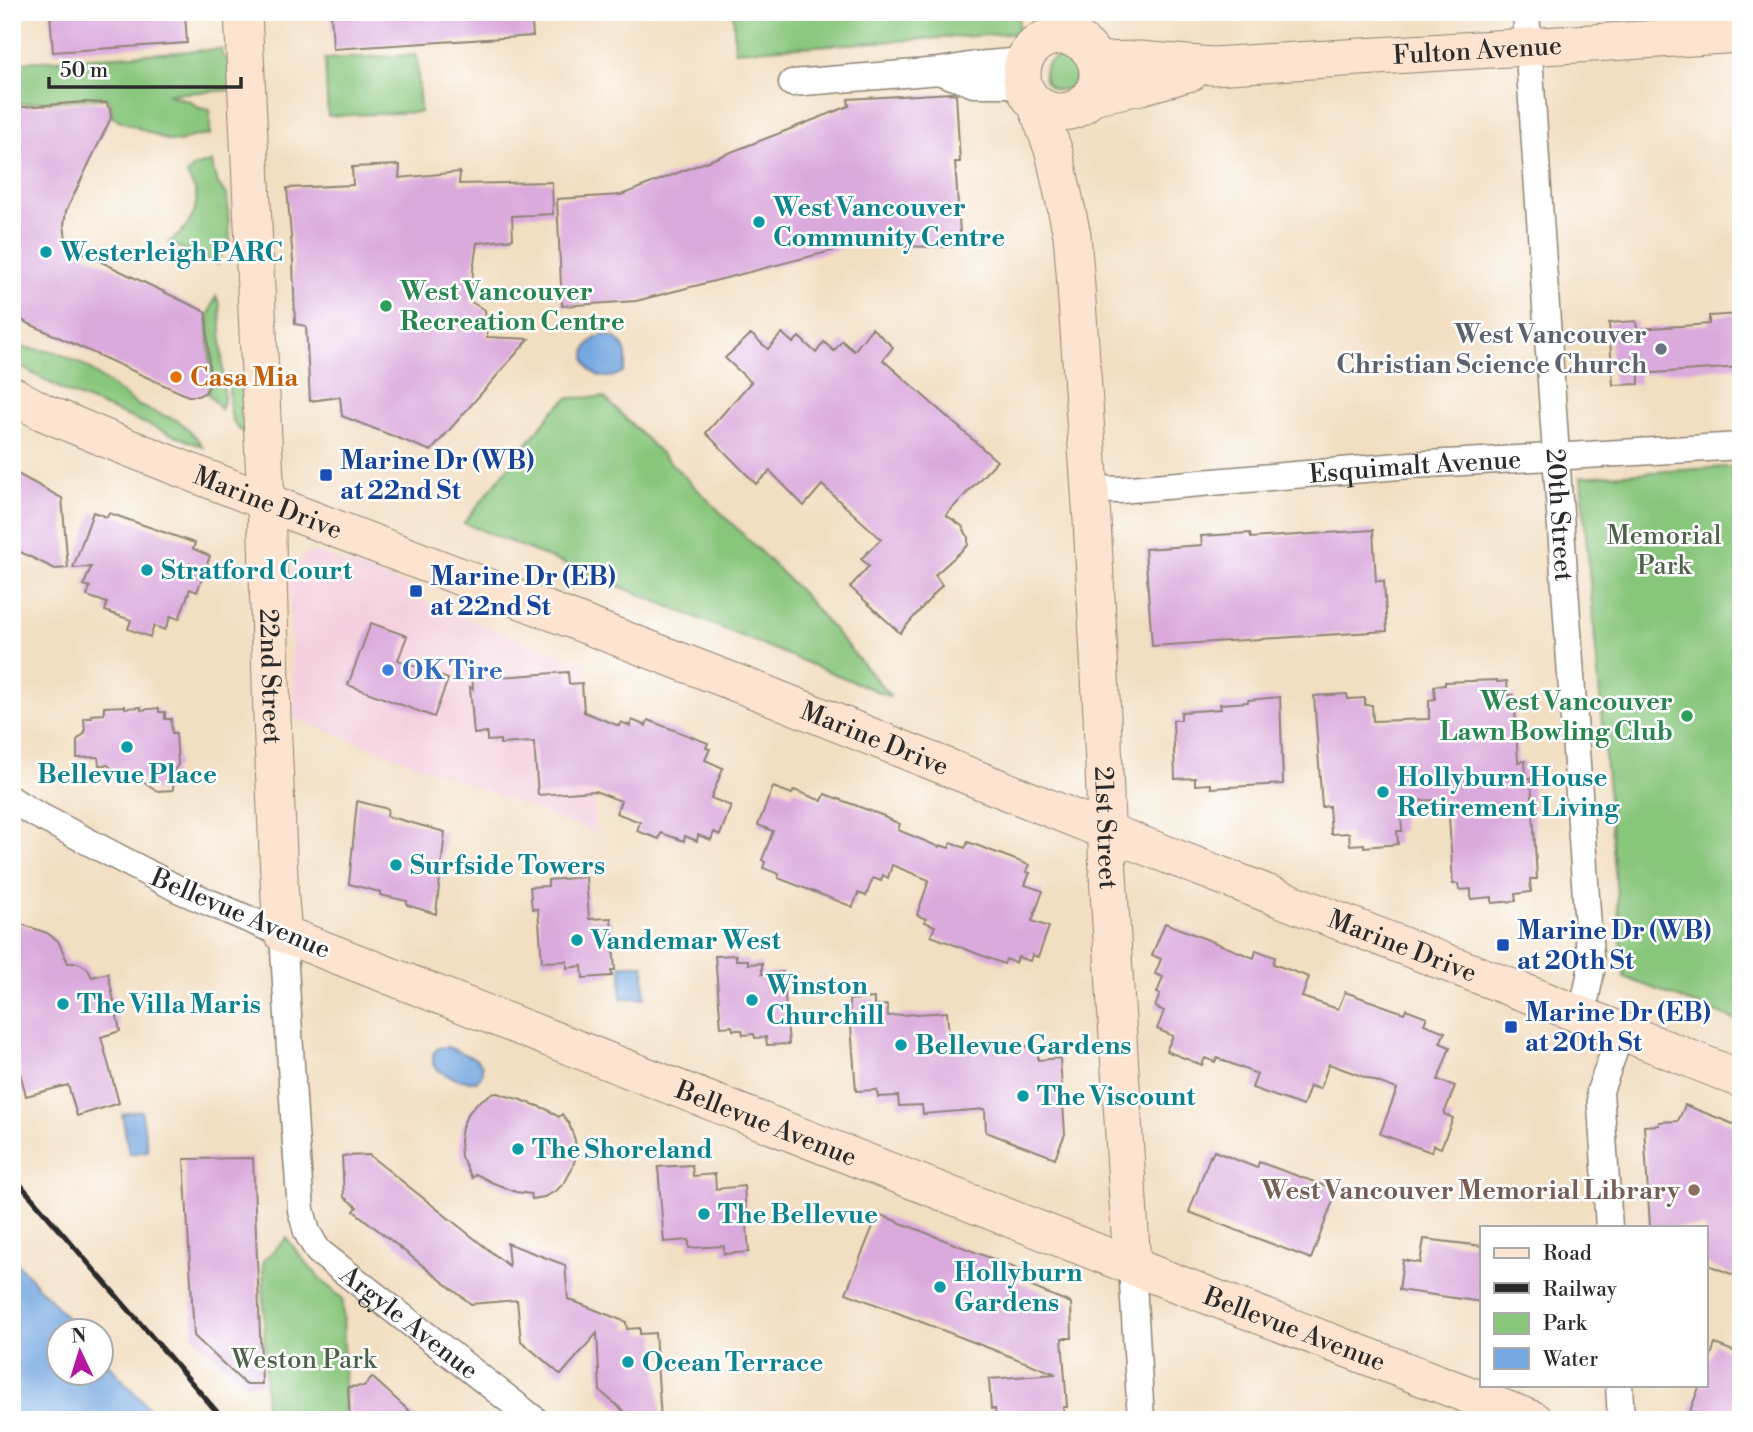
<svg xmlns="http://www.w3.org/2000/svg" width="1753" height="1432" font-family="'Libre Bodoni',serif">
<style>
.built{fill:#f4cfdd}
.green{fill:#88c67c;stroke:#5a7854;stroke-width:2}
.water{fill:#75a7e0;stroke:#506986;stroke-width:2}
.building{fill:#dbaadd}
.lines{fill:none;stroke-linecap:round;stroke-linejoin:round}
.street-casing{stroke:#8e8476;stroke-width:29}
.secondary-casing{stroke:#8e8476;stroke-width:39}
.street{stroke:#fff;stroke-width:26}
.secondary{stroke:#fde4d1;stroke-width:37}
.rail{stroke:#2b2b2b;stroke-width:5}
.culture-dot{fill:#0f9aa8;stroke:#fff;stroke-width:2.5}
.leisure-dot{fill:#2e9e5b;stroke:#fff;stroke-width:2.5}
.worship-dot{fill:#6b7280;stroke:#fff;stroke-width:2.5}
.food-dot{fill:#e8710a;stroke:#fff;stroke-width:2.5}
.transit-dot{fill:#1a4fb4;stroke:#fff;stroke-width:2.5}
.shop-dot{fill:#3f7fe0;stroke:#fff;stroke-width:2.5}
.education-dot{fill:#8d6e63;stroke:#fff;stroke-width:2.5}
.labels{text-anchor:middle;stroke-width:5;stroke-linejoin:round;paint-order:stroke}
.street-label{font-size:26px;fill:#2b2b2b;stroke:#fff}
.culture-label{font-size:26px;font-weight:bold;fill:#0d838f;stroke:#fff;text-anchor:start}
.leisure-label{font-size:26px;font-weight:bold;fill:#27864d;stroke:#fff;text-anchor:start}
.worship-label{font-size:26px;font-weight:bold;fill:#5b616d;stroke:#fff;text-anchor:end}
.food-label{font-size:26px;font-weight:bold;fill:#c56008;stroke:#fff;text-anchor:start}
.transit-label{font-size:26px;font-weight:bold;fill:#164399;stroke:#fff;text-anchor:start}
.park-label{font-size:26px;fill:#4c6147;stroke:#fff}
.shop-label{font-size:26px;font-weight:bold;fill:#366cbe;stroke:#fff;text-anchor:start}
.education-label{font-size:26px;font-weight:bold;fill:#785e54;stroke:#fff;text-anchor:end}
</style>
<rect width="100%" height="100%" fill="#fff"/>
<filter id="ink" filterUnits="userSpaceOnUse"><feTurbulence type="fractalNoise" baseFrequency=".0143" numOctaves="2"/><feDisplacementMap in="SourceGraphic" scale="14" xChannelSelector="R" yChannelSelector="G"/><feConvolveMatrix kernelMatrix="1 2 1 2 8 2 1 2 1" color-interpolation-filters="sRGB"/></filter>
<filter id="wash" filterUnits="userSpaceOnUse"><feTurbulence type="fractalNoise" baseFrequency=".00686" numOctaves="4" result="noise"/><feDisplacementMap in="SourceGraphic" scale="28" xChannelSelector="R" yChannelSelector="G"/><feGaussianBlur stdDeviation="1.57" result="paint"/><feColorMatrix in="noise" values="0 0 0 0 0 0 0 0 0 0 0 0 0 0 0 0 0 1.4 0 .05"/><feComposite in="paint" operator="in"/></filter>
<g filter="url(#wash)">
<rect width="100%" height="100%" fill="#f2dec1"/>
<!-- built -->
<path class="built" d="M316,552L421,590L424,602L585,664L596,833L294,718L289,578L294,566L299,560L309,553Z"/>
<!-- green -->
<path class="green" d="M733,12H1018L1019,33L735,51Z
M222,49V55L229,61L231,90L166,94L190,101L197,107L210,110V135L191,137L180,142L167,140L112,117L111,107L107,98L12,104V63Z
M417,55L420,112L328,116L325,59Z
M1044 74a16 16 0 1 1 32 0a16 16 0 1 1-32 0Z
M212,162C214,176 217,185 227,195L230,243C222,249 220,255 218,264L168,243C185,232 201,212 195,190C193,185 189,180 187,175L194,167Z
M216,296L220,305L224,402L221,409L207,392L211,385L208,317Z
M12,343L20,347L56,352L84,365L139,406L179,421L195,436L203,447L65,391L12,362Z
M229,375L244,391L245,427L243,432C225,422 230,393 229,375Z
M604,397L801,592L891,697L464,523L553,411L568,398Z
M1741,466V1022L1624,977L1581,477Z
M287,1238C303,1262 321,1281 343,1299L345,1420H266L263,1261Z"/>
<!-- water -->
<path class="water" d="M603,335C624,337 631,354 623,372C591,392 567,347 603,335Z
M621,965H644L645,998H621Z
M448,1047L476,1059L482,1065V1074L477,1081C462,1082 443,1076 433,1065V1054L438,1048Z
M141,1110L148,1151L129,1154L122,1114Z
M12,1258L78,1330H60V1372H102V1357L159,1420H12Z"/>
<g id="blocks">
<!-- building -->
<path class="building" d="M50,12H185L187,43L53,52Z
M331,12H531L533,36L333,49Z
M952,93L956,94L960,162H955L961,247L851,246L636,301L562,306L557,199L621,195L849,106L848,99Z
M84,102L106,103L110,109L111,118L66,211L64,225L66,239L74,249L206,312L210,383L206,392L198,396H188L12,316V108Z
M400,165L399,178L460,172L459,184L552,182L553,214L512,216L513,239L477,243L473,270L471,302L485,310L487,337L529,339L431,451L342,416L340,397L310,401L306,326L295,324L293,261L287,188L353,185L352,167Z
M1741,314V367L1639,374V384L1613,385L1609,323L1636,321L1637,329L1709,324V316Z
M872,328L893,347L883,360L997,461L946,515L962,526L968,537V545L935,575L942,585L900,633L850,587L869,566L861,559L881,539L822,485L804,506L770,471L756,484L706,433L751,382L725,358L751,334L768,349L782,333L793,343L799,337L816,353L824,342L834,351L842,341L854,351Z
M12,471L62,498L68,568L55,569L12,548Z
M93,512L107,517L109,513L195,543L193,549L210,556L197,592L190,589L179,619L171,616L165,630L154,626L150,637L128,629L131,620L105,611L107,603L87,596L90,587L84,585L91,567L73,568Z
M1373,530L1376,581H1384L1387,631L1152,646L1145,549L1202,545L1201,536L1250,533L1251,538Z
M371,623L407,636L398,660L448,679L434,717L348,685Z
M500,669V677L568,672L569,684L582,683L584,712L619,726L621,722L630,726L632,720L646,726L648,720L708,743L706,748L710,749L705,760L723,768L711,798L731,806L720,835L714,832L711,840L698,835L697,841L685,836L684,841L661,833L659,839L637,831L640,822L616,813L621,801L595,791L538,795L534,742L500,744V740L487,741V732L474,734L470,687L473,689L472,672Z
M1497,680V682L1507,681L1508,695H1514L1518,762L1525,761L1526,778H1531L1537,879H1530L1531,892L1515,894L1516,901L1492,903V897L1471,899V889L1459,890L1458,884H1453L1448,799L1400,802L1402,831H1397L1398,844L1364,847V844L1350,845L1349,833L1331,834L1329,806L1322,807L1314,696L1347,694L1348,699L1365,698V705H1372L1373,721L1429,719V700L1435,699L1434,686L1445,685V682Z
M1280,697L1283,784L1211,788V784L1195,785V778L1175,779L1173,720H1181V712L1221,709L1220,704L1248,702V700Z
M125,706V708L141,707V710L159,708V712H165V719H171L172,733H176L178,765L174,770L173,790L157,791L139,778L138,773L118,774L108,765H99L98,757L77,758V740L85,733L84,718H92L91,715L104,714V707Z
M773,787L792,794L794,790L822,801L825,794L884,816V817L900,824L898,830L939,847L940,845L949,848L951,842L965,848L968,842L1029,865L1026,872L1030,873L1025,885L1043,891L1032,921L1049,927L1038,957L1032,955L1030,961L1018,957L1016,963L1006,959L1004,964L931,936L935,926L925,922L926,919L917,915L929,880L892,865L888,878L883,875L881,881L873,878L866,896L858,893L853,907L778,878L779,874L763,868L765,862L762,860L773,831L758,825Z
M357,801L388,809L387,816L445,832L436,914L407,905V901L380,895V892L349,884Z
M586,877L589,919L611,918L615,970H611L612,976L583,978L582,966L567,968V961L542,962L538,909H532L530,887L548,886V880Z
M12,921L47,933L58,941L68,963H78L87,968L92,977L108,973L120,1031L101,1037L119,1103L77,1116L68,1085L26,1096L12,1041Z
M1165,923L1254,958L1256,950L1275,957L1273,964L1309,977L1302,997L1338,1009L1345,992L1404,1013L1406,1009L1427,1017L1424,1024L1445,1032L1440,1043L1450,1047L1438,1080L1455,1086L1444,1114L1453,1118L1441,1148L1434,1145L1431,1152L1380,1134L1397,1089L1329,1064L1320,1089L1310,1086L1303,1106L1252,1088L1257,1074L1217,1058L1215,1062L1205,1058L1202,1065L1166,1051L1173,1036L1157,1029L1164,1011L1155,1007L1160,994L1157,993L1163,977L1155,974L1161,959L1152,955Z
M736,955V960H748V964L762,963V974L783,972L789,1044L767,1045L766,1037L755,1038L754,1034L743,1035L742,1030H733L732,1026L721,1027L715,956Z
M874,998V1006L887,1005L888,1016L947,1012L950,1048L994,1045V1048L1026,1046L1038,1051V1060L1060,1058L1065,1134L1055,1158L986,1132L985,1109L923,1114L922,1105L899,1106L898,1096L878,1097L877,1090L856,1091L849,1000Z
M497,1093L521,1100L546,1109L559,1117L562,1114L569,1124L575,1140L576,1156L572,1169L565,1182L556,1191L544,1197L532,1199L531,1194L516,1192L491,1182L476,1174L472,1178L461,1157L460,1141L462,1127L467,1115L477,1103L491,1094Z
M1685,1105L1741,1127V1278L1706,1264V1227H1650L1644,1126L1659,1125V1122L1678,1121Z
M1214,1151L1257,1168L1259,1162L1337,1190L1311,1259L1189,1212L1210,1156L1211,1157Z
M369,1155L509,1266L507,1243L565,1265L568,1299L626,1322L627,1329L640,1328V1334L655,1333L661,1420H634L600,1391L597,1333L561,1375L521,1341L517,1300L471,1304L354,1211L357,1207L344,1197L342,1156Z
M253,1158L262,1384H245L194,1336L184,1159Z
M692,1165L693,1176L715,1174L716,1189L744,1186L749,1252L724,1254V1246L689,1248V1240L664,1242L658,1167Z
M878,1214L1021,1270L1017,1281L1071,1303L1072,1338H1062L1067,1407H1063L1064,1420H996L995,1409H991L989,1379L1056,1374L846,1293Z
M1424,1239L1482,1246V1302L1399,1290L1403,1260L1420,1263Z
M1715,1344L1741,1354V1420H1706L1689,1414L1700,1385H1706V1370Z
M372,1377L419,1420H350L348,1387L364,1386Z"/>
</g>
</g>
<g filter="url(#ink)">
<use href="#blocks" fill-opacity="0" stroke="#8e8476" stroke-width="2"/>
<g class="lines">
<defs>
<g id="street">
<path id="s1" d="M1526,12L1591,971L1582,1016"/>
<path d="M941,72L974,84H1023"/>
<path d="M792,83L940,71L975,65L1024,61"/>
<path id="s2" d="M1090,489L1119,490L1411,465L1741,446"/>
<path id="s3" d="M12,800L30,811L180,890L283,934L295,1131L301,1210L307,1232L318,1251L535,1420"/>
<path d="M1609,1227L1600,1091L1621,1032"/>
<path d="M1132,1266L1141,1420"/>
<path d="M1619,1385L1621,1420"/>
</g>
<g id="secondary">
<path id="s4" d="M243,12L266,502L272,718L280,899L283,934L1165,1279L1534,1420"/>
<circle cx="1060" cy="74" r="38"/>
<path id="s5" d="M1096,61L1139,60L1212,66L1741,34"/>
<path d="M1091,96L1141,86L1191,72"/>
<path id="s6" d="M1036,104L1054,152L1072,235L1075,272L1092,520L1102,715L1108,874L1132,1266"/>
<path id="s7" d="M12,395L43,412L119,444L300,515L760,692L1106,831L1538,998L1741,1079"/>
</g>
</defs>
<!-- street casing -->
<use href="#street" class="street-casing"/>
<!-- secondary casing -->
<use href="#secondary" class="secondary-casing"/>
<!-- street -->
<use href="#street" class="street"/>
<!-- secondary -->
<use href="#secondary" class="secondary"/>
<!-- rail -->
<path class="rail" d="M12,1175L224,1420"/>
</g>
</g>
<!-- markers -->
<g class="culture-dot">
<circle cx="759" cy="222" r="7"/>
<circle cx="46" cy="252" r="7"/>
<circle cx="147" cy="570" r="7"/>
<circle cx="127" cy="747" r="7"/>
<circle cx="1383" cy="792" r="7"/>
<circle cx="396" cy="865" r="7"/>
<circle cx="577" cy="940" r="7"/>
<circle cx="752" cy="1000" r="7"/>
<circle cx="63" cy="1004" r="7"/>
<circle cx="901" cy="1045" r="7"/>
<circle cx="1023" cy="1096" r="7"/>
<circle cx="518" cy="1149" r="7"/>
<circle cx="704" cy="1214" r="7"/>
<circle cx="940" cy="1287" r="7"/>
<circle cx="628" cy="1362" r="7"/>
</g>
<g class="leisure-dot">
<circle cx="386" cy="306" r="7"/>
<circle cx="1687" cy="716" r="7"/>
</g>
<circle class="worship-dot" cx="1661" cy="349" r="7"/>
<circle class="food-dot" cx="176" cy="377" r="7"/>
<g class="transit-dot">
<rect x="319" y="468" width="14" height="14" rx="3.5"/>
<rect x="409" y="584" width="14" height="14" rx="3.5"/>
<rect x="1496" y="938" width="14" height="14" rx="3.5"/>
<rect x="1504" y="1020" width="14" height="14" rx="3.5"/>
</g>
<circle class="shop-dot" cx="388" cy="670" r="7"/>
<circle class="education-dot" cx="1694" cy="1190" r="7"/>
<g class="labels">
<!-- street labels -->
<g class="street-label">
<text dy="9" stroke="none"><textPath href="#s5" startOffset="382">Fulton Avenue</textPath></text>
<text dy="9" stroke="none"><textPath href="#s2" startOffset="326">Esquimalt Avenue</textPath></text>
<text dy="9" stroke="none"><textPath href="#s7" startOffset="278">Marine Drive</textPath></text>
<text dy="9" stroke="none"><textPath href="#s1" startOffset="504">20th Street</textPath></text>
<text dy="9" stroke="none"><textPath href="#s4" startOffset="665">22nd Street</textPath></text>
<text dy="9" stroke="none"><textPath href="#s7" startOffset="929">Marine Drive</textPath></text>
<text dy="9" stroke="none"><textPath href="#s6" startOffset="730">21st Street</textPath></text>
<text transform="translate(241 913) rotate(23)" y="9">Bellevue Avenue</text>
<text dy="9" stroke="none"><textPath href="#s7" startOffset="1496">Marine Drive</textPath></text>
<text dy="9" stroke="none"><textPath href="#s4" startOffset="1442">Bellevue Avenue</textPath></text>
<text dy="9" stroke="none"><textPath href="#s3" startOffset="740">Argyle Avenue</textPath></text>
<text dy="9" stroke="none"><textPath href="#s4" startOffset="2009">Bellevue Avenue</textPath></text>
</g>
<!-- culture labels -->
<g class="culture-label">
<text x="773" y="216">West Vancouver<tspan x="773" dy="30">Community Centre</tspan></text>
<text x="60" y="261">Westerleigh PARC</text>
<text x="161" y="579">Stratford Court</text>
<text x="127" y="783" text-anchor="middle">Bellevue Place</text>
<text x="1397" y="786">Hollyburn House<tspan x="1397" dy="30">Retirement Living</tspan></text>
<text x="410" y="874">Surfside Towers</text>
<text x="591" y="949">Vandemar West</text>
<text x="766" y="994">Winston<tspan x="766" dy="30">Churchill</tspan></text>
<text x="77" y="1013">The Villa Maris</text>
<text x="915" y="1054">Bellevue Gardens</text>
<text x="1037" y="1105">The Viscount</text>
<text x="532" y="1158">The Shoreland</text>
<text x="718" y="1223">The Bellevue</text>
<text x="954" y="1281">Hollyburn<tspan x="954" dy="30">Gardens</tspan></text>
<text x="642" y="1371">Ocean Terrace</text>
</g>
<!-- leisure labels -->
<g class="leisure-label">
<text x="400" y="300">West Vancouver<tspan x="400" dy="30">Recreation Centre</tspan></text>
<text x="1673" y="710" text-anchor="end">West Vancouver<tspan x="1673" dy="30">Lawn Bowling Club</tspan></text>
</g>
<!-- worship labels -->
<g class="worship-label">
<text x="1647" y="343">West Vancouver<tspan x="1647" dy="30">Christian Science Church</tspan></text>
</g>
<!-- food labels -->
<g class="food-label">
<text x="190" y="386">Casa Mia</text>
</g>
<!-- transit labels -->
<g class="transit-label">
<text x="340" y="469">Marine Dr (WB)<tspan x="340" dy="30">at 22nd St</tspan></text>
<text x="430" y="585">Marine Dr (EB)<tspan x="430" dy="30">at 22nd St</tspan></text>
<text x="1517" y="939">Marine Dr (WB)<tspan x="1517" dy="30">at 20th St</tspan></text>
<text x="1525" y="1021">Marine Dr (EB)<tspan x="1525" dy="30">at 20th St</tspan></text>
</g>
<!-- park labels -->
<g class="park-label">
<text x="1664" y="544">Memorial<tspan x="1664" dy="30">Park</tspan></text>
<text x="304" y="1368">Weston Park</text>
</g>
<!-- shop labels -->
<g class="shop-label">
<text x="402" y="679">OK Tire</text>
</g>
<!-- education labels -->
<g class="education-label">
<text x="1680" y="1199">West Vancouver Memorial Library</text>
</g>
</g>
<!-- margin -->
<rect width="1753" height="1432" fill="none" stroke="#fff" stroke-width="42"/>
<!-- legend -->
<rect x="1480" y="1226" width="228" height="161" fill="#ffffff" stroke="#aaaaaa" stroke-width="2"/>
<rect x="1494" y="1248" width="35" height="10" fill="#fde4d1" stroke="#aaaaaa" stroke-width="2"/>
<text x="1543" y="1260" font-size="21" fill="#2b2b2b">Road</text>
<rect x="1494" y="1283" width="35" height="10" fill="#2b2b2b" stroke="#aaaaaa" stroke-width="2"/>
<text x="1543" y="1296" font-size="21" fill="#2b2b2b">Railway</text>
<rect x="1494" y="1313" width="35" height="21" fill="#88c67c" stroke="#aaaaaa" stroke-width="2"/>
<text x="1543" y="1330" font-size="21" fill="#2b2b2b">Park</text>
<rect x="1494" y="1348" width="35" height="21" fill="#75a7e0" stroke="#aaaaaa" stroke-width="2"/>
<text x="1543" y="1366" font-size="21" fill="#2b2b2b">Water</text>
<!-- north arrow -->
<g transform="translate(80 1352) rotate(356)"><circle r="33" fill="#ffffff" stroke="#aaaaaa" stroke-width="2"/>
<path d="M0-5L12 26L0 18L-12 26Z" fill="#b5179e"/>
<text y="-10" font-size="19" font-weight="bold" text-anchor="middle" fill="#2b2b2b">N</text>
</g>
<!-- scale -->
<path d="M49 77v10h192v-10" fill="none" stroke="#2b2b2b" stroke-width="3.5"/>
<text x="60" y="77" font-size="21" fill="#2b2b2b" stroke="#ffffff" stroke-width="5" paint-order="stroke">50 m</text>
</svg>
